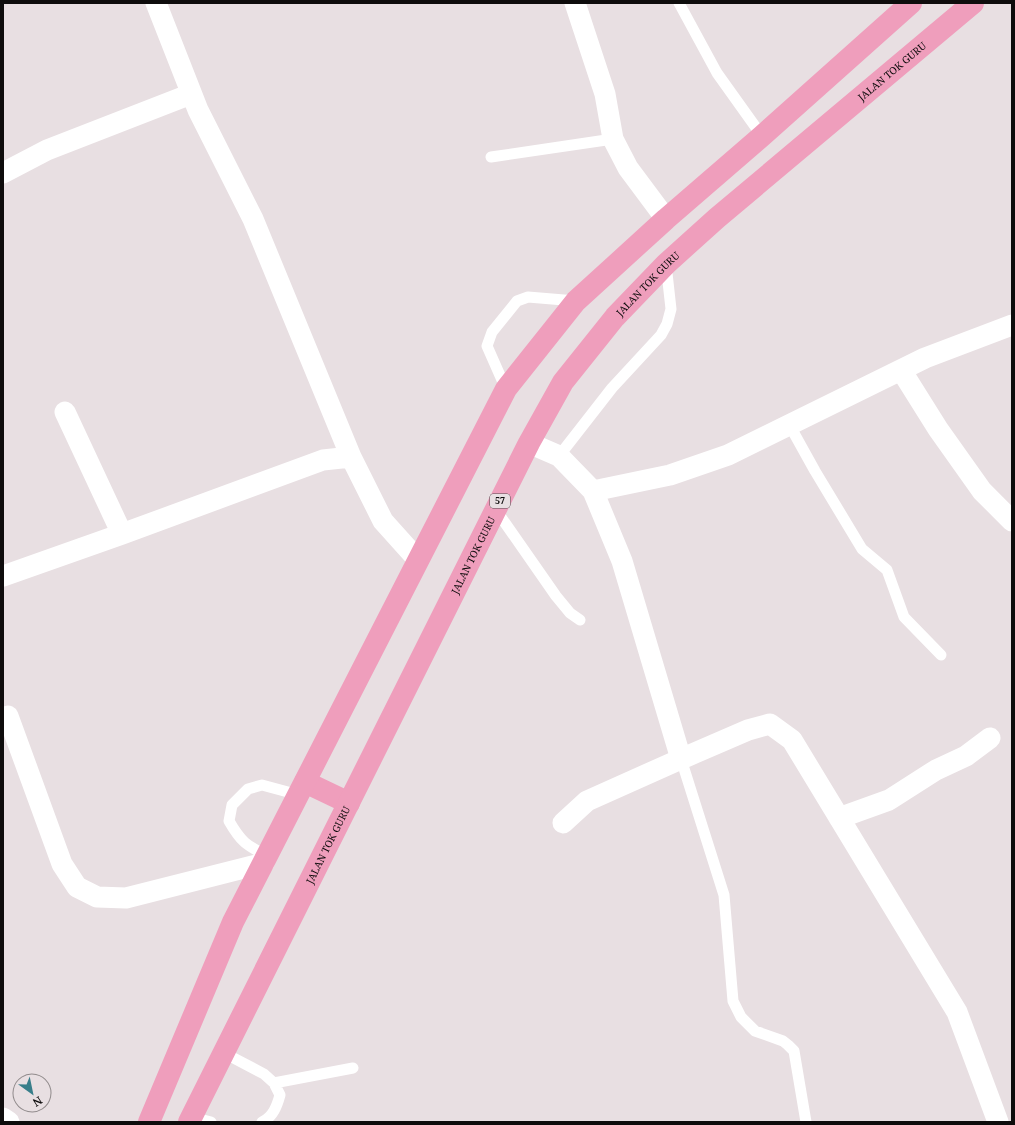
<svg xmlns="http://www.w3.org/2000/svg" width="1015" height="1125" font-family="'Noto Serif',serif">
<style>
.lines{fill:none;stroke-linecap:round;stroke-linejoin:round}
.lane{stroke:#fff;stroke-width:11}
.street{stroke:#fff;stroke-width:21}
.primary{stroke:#ef9ebc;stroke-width:22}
.labels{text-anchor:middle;stroke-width:4;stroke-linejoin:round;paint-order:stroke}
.shield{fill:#e8dfe2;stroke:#4f4b4c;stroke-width:1}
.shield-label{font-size:9px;font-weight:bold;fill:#0e0c0c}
.street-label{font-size:10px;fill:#0e0c0c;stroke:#e8dfe2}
</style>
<rect width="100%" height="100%" fill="#e8dfe2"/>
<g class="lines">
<!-- lane -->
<path class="lane" d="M679,3L717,73L762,136
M491,157L613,139
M506,389L487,346L492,332L517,301L528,297L576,301
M790,426L815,471L862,549L887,570L904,617L941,655
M559,456L612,388L661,335L667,324L671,309L666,264
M496,510L556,596L570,613L580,620
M681,759L724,895L733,1001L741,1017L755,1031L783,1041L788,1045L794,1051L806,1122
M267,856C246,845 241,842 229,821L232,805L248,789L262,785L299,795
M224,1053L264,1074L274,1083L280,1095C277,1106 273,1117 262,1122
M274,1083L353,1068
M192,1117L211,1122"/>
<!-- street -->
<path class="street" d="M156,3L198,110L253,219L351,457L383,521L418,560
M575,3L605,94L613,139L628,168L666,219
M3,173L47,150L191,94
M901,370L938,429L982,491L1012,521
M65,412L122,534
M529,443L559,456L593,491L670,475L728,455L925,358L1012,325
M593,491L622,561L681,759L748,730L770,724L792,740L957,1012L998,1122
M3,576L122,534L323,460L351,457
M8,716L62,864L77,887L97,897L126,898L264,863
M839,818L889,800L936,770L966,756L990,738
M563,823L587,801L681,759
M3,1118L9,1122"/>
<!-- primary -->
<g class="primary">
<path d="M305,782L349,803"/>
<path d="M149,1122L233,922L506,389L576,301L666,219L762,136L911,3"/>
<path id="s1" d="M189,1122L529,443L563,382L615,317L666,264L717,218L973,3"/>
</g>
</g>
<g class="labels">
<!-- shield labels -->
<rect class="shield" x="490" y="494" width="20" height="14" rx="3"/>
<g class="shield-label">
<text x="500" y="504">57</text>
</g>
<!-- street labels -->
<g class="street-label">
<text dy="4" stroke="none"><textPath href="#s1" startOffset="1283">JALAN TOK GURU</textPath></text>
<text dy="4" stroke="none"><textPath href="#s1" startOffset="959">JALAN TOK GURU</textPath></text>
<text dy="4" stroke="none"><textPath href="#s1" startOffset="634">JALAN TOK GURU</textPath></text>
<text dy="4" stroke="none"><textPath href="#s1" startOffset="310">JALAN TOK GURU</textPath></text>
</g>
</g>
<!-- border -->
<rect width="1015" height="1125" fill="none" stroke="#0e0c0c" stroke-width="8"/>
<!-- north arrow -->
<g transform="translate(32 1093) rotate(147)"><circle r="19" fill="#e8dfe2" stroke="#918b8c"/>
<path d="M0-3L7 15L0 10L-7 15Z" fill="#387e8a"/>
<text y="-6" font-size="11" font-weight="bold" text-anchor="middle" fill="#0e0c0c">N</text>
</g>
</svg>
